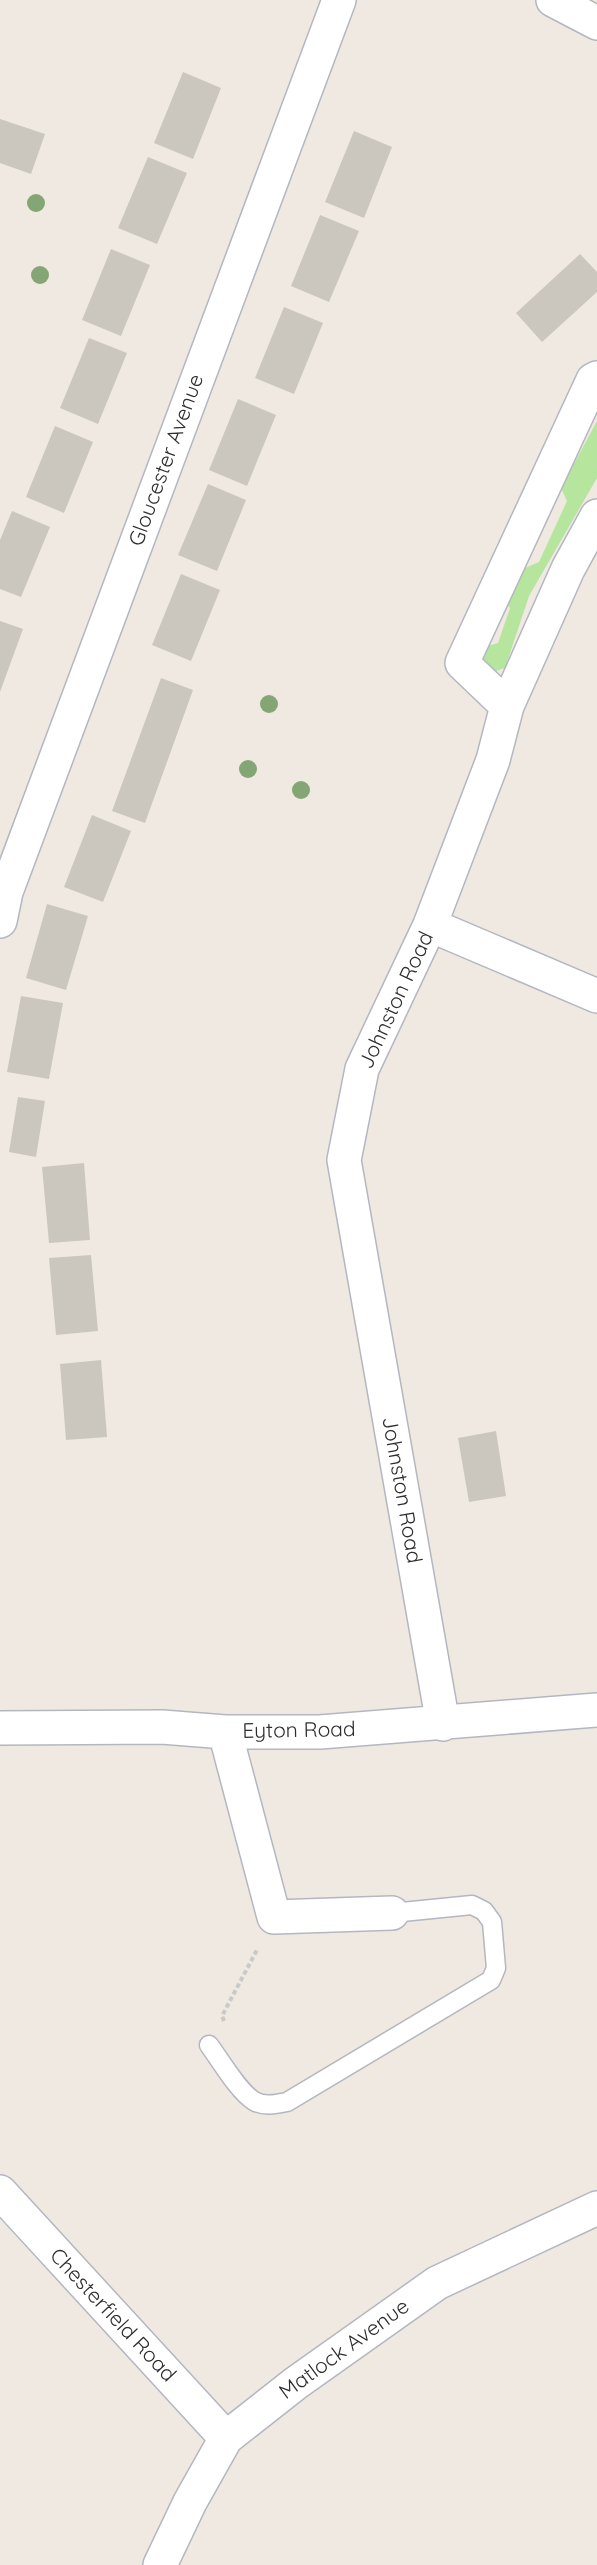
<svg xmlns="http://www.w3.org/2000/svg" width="597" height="2565" font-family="Quicksand,sans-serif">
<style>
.grass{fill:#b6e59e}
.building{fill:#cbc7bf}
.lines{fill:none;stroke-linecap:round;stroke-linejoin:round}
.service-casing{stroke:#b4b7c1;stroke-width:21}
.minor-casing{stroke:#b4b7c1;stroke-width:36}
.path{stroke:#c9c9c9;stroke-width:4;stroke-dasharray:4.5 3;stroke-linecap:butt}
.service{stroke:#fff;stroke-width:18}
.minor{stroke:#fff;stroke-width:33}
.tree{fill:#84a574}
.labels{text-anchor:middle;stroke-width:5;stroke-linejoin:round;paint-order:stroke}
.street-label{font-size:21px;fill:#2e2e2e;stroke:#fff}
</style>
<rect width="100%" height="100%" fill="#efe9e1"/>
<!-- grass -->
<path class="grass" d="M597,421V478L529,596L505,668L485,675L477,649L498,643L510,608L502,596L516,572L539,562L567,501L561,488Z"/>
<!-- building -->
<path class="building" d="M183,72L221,88L193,159L154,143Z
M0,119L45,134L31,174L0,163Z
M354,131L392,147L364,218L325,202Z
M148,157L187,173L157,244L118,228Z
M320,215L359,231L329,302L291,286Z
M111,249L150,265L121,336L82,320Z
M580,254L597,272V292L542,342L516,313Z
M284,307L323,323L294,394L255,378Z
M89,338L127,353L98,424L60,408Z
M238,399L276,415L247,486L209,470Z
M55,426L93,442L64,513L26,497Z
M208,484L246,500L217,571L178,555Z
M12,511L50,527L21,597L0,589V540Z
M181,574L220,590L191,661L152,645Z
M0,621L23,629L0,692Z
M161,678L193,690L145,823L112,811Z
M92,815L131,831L103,902L64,887Z
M47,904L88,916L66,990L26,978Z
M21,996L63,1003L49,1079L7,1072Z
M18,1097L45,1101L36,1157L9,1152Z
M84,1163L90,1240L49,1243L42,1167Z
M91,1255L98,1331L56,1335L49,1258Z
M101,1360L107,1437L66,1440L60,1364Z
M496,1431L506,1496L469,1502L458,1438Z"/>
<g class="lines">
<defs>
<path id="service" d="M209,2045C221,2061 238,2091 254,2101C264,2107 277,2104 287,2102L491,1980L496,1968L492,1922L484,1911L472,1905L392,1913"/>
<path id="minor" d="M553,0L597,23
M507,706L462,663L593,380L597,378
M0,921L6,892L339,0
M430,925L597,996
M443,1724L344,1160L362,1069L430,925L493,760L507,706L568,569L597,516
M0,1728L162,1727L225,1732H320L597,1710
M225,1732L274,1917L392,1913
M0,2192L226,2438
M160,2565L190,2502L226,2438L296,2383L437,2283L597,2208"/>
</defs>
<!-- service casing -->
<use href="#service" class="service-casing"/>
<!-- minor casing -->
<use href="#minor" class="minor-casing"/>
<!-- path -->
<path class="path" d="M224,2021L222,2016L258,1948"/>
<!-- service -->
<use href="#service" class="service"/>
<!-- minor -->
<use href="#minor" class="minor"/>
</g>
<!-- trees -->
<g class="tree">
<circle cx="36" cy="203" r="9"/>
<circle cx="40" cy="275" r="9"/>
<circle cx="269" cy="704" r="9"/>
<circle cx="248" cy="769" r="9"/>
<circle cx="301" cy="790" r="9"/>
</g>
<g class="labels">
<!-- street labels -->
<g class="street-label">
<text transform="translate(166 460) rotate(-70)" y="7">Gloucester Avenue</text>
<text transform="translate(396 1000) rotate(-65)" y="7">Johnston Road</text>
<text transform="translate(402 1490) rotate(80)" y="7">Johnston Road</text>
<text transform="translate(299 1730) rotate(-1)" y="7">Eyton Road</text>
<text transform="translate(113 2315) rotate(47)" y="7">Chesterfield Road</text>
<text transform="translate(344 2349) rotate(-36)" y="7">Matlock Avenue</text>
</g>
</g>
</svg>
